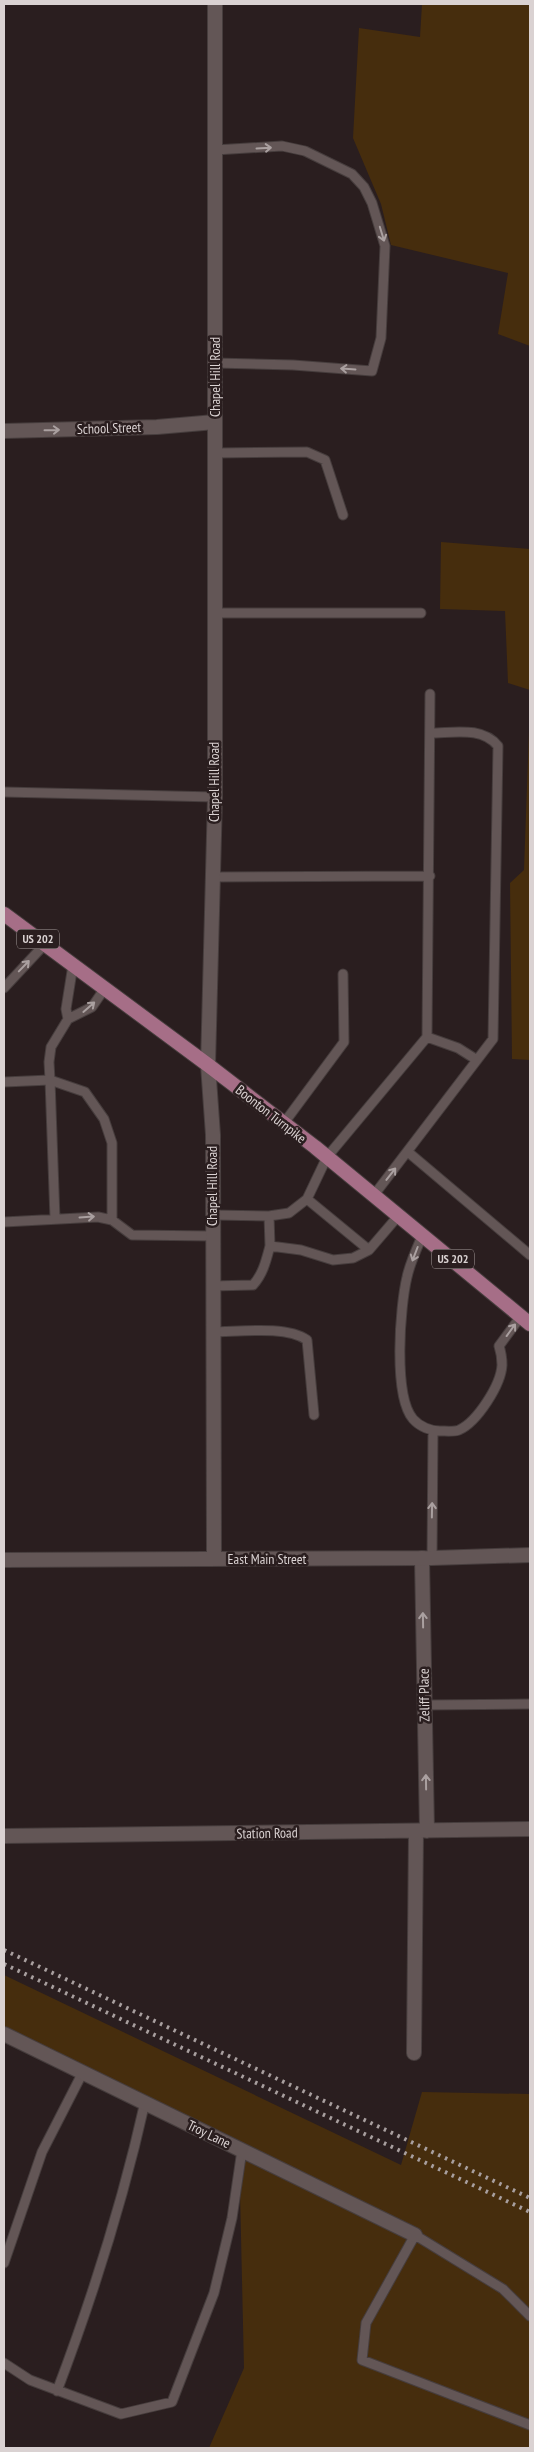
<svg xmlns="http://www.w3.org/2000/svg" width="534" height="2452" font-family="'PT Sans Narrow',sans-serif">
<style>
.green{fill:#462d0d}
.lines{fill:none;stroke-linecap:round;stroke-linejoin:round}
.service-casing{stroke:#463d3d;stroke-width:11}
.minor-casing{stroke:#463d3d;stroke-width:16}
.secondary-casing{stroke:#463d3d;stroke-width:16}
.primary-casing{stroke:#463d3d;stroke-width:16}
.service{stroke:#635656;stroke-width:9}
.minor{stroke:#635656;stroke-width:14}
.secondary{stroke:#635656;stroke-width:14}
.primary{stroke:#a66e87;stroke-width:14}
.rail{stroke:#a89f9f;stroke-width:4;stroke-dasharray:2.5 5;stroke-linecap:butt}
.oneway{stroke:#aaa0a0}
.labels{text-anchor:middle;stroke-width:5;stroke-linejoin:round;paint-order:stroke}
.shield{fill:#2a1e1f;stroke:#a59c9c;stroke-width:1}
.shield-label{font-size:12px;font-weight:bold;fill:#dad2d2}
.street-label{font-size:14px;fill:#dad2d2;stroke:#2a1e1f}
</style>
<rect width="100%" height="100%" fill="#2a1e1f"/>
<!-- green -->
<path class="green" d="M422,4H530V346L498,334L508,273L391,245L381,204L353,138L359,28L420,37Z
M441,542L530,549V690L508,683L505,611L440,609Z
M530,703V1060L512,1059L510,883L524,870Z
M4,1975L401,2165L422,2092L530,2094V2448H209L244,2368L239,2148L4,2031Z"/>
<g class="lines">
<defs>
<path id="service" d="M215,363L293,365L372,371L381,338L385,246L372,203L364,187L352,174L305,151L282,146L215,150
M215,453L307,452L325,460L343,515
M213,613H421
M4,792L215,797
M213,877L430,876
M4,988L45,944
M105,988L92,1007L68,1019L51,1047L49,1062L50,1080L85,1092L104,1119L112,1143V1220L132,1235L212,1236
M68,1019L66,1009L73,965
M427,1037L458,1048L477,1060
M4,1082L50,1080L55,1219
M284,1123L344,1042L343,974
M408,1152L530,1255
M374,1195L493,1039L498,746C482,726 453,733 430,733
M307,1199L369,1250
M213,1215L269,1216L289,1213L307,1199L327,1157L427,1037L430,694
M269,1216L270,1246
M4,1222L98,1217L112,1220
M423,1234C417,1248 410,1263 407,1277C400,1306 393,1396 413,1419C420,1427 431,1431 440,1431C446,1431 454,1432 459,1430C477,1422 501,1385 502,1365C502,1358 501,1352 499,1346L521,1316
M212,1286L253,1285C263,1274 266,1261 270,1246L301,1250L333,1260L353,1258L369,1250L399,1215
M212,1332C238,1332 286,1325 307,1340L314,1415
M432,1558L433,1431
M425,1705L530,1704
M4,2263L42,2152L83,2072
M530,2316L503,2289L415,2235L366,2323L362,2360L530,2425
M4,2363L30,2380L121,2414L172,2402L214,2293L232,2218L242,2150
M57,2391C93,2296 123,2201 145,2102"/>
<path id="minor" d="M4,431L157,427L215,422
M422,1558L427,1831
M4,1836L530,1829
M4,2034L415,2235
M414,2053L416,1831"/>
<path id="secondary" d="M214,1559L213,1135L208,1065L215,797V4
M4,1560L432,1558L530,1555"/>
<path id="primary" d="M4,914L208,1065L315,1147L530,1324"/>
</defs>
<!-- service casing -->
<use href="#service" class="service-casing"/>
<!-- minor casing -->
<use href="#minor" class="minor-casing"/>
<!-- secondary casing -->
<use href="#secondary" class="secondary-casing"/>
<!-- primary casing -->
<use href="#primary" class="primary-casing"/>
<!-- service -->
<use href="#service" class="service"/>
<!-- minor -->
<use href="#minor" class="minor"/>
<!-- secondary -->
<use href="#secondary" class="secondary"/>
<!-- primary -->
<use href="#primary" class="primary"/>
<!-- rail -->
<path class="rail" d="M4,1950L530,2198
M4,1964L530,2212"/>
</g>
<!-- one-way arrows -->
<defs><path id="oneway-shaft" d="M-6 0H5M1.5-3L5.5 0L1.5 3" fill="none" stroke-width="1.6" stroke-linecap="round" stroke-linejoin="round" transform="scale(1.25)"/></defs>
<g class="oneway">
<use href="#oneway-shaft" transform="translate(264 148) rotate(-3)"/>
<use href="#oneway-shaft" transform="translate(382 234) rotate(73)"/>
<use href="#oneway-shaft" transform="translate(348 369) rotate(-176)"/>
<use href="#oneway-shaft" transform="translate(52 430) rotate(-1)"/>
<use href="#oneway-shaft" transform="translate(24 966) rotate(-46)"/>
<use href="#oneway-shaft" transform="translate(89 1007) rotate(-41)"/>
<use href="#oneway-shaft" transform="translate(391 1174) rotate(-52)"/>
<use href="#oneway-shaft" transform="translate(87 1217) rotate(-4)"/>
<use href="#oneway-shaft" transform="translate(415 1254) rotate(111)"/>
<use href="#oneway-shaft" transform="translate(511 1330) rotate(-54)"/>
<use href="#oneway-shaft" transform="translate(432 1510) rotate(-89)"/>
<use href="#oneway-shaft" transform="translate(423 1620) rotate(-91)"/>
<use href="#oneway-shaft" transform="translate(426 1782) rotate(-91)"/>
</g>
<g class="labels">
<!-- shield labels -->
<g class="shield">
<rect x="17" y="929.5" width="42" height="19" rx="4"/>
<rect x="432" y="1249.5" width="42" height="19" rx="4"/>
</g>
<g class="shield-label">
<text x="38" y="943">US 202</text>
<text x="453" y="1263">US 202</text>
</g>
<!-- street labels -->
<g class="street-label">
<text transform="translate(215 377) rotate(-90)" y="5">Chapel Hill Road</text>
<text transform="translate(109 428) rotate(-2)" y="5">School Street</text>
<text transform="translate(214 782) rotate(-90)" y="5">Chapel Hill Road</text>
<text transform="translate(271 1114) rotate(38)" y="5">Boonton Turnpike</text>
<text transform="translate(212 1186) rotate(-90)" y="5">Chapel Hill Road</text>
<text x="267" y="1564">East Main Street</text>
<text transform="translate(424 1695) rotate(-91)" y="5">Zeliff Place</text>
<text transform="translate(267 1833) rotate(-1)" y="5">Station Road</text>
<text transform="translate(209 2134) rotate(26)" y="5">Troy Lane</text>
</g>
</g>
<!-- border -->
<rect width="534" height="2452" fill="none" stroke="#dad2d2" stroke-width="10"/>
</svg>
